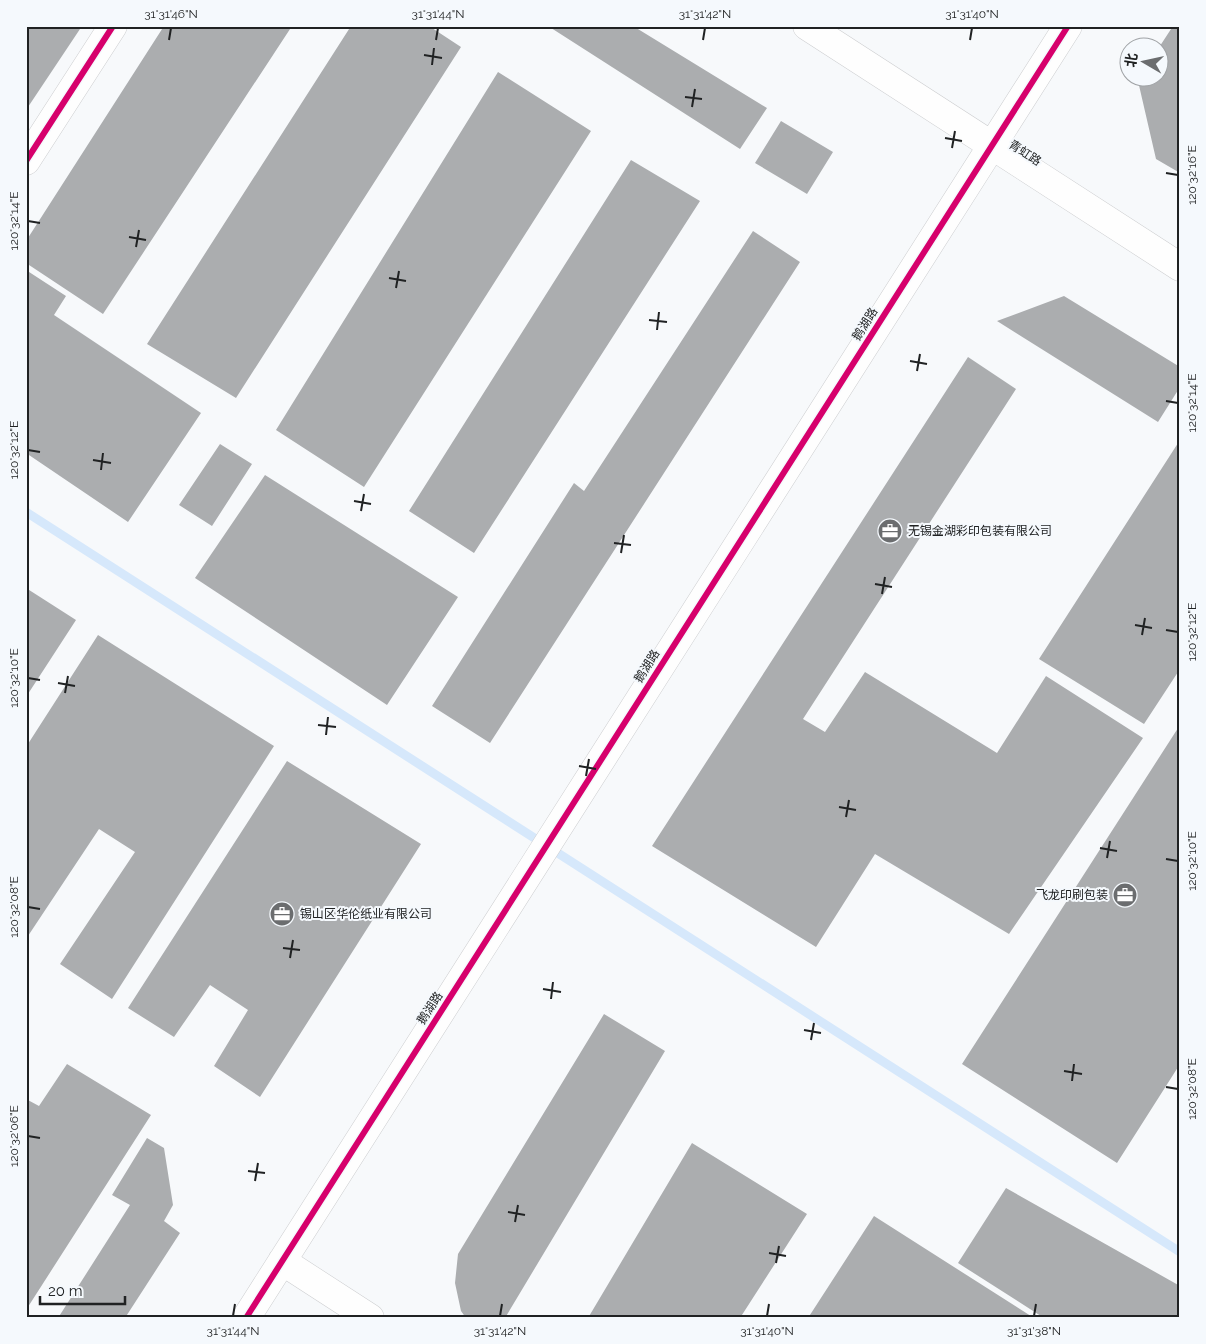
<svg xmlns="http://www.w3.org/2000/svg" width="1206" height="1344" font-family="Raleway,'Noto Sans SC',sans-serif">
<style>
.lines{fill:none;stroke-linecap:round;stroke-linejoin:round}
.stream{stroke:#d6e8fb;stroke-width:9}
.building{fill:#abadaf}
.minor-casing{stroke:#cdced0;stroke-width:29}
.minor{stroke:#fefefe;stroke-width:28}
.cycleway-casing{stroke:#f5f9fd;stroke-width:9}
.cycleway{stroke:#d6006c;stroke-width:6}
.ticks{fill:none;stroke:#202223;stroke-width:2}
.labels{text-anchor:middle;stroke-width:4;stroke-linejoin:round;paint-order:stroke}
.street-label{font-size:12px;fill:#202223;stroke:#f5f9fd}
.poi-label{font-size:12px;fill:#202223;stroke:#f5f9fd;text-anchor:start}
.neatline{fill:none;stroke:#202223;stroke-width:2}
.ticks-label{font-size:12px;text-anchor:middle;fill:#202223}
</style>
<rect width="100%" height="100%" fill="#f7f9fb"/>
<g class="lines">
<!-- stream -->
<path class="stream" d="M26,512L1180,1252"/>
</g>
<!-- building -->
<path class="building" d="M26,26H82L26,110Z
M164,26H292L103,314L26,263V241Z
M351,26H429L461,47L236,398L147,344Z
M548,26H633L767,108L740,149Z
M1173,26H1180V173L1156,159L1138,81L1141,78H1158V49Z
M498,72L591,131L364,487L276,430Z
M781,121L833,152L807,194L755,163Z
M631,160L700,201L474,553L409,511Z
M753,231L800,262L490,743L432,706L574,483L584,491Z
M26,270L66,296L54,315L201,413L128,522L26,453Z
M1064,296L1180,367V387L1158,422L997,321Z
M968,357L1016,389L803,719L825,732L865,672L997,753L1046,676L1143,738L1009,934L875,854L816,947L652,846Z
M1180,440V669L1144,724L1039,659Z
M220,444L252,464L212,526L179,505Z
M265,475L458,597L387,705L195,578Z
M26,588L76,620L26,697Z
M98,635L274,746L112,999L60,964L135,852L99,829L26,939V747Z
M1180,725V1064L1117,1163L962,1064Z
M287,761L421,844L260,1097L214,1066L248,1010L210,985L174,1037L128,1008Z
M604,1014L665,1051L505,1318H466L461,1311L455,1283L458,1254Z
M67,1064L151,1115L26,1310V1099L39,1106Z
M147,1138L164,1148L173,1205L164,1221L180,1233L125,1318H58L130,1205L112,1195Z
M692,1143L807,1214L740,1318H588Z
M1006,1188L1180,1286V1318H1044L958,1263Z
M874,1216L1034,1318H808Z"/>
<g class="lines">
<defs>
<path id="minor" d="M807,26L1180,267
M26,161L113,26
M282,1261L370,1318
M246,1318L1068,26"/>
</defs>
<!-- minor casing -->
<use href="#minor" class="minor-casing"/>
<!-- minor -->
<use href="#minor" class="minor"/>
<defs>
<path id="cycleway" d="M26,161L113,26
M246,1318L1068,26"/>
</defs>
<!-- cycleway casing -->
<use href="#cycleway" class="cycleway-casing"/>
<!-- cycleway -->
<use href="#cycleway" class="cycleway"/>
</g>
<!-- ticks -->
<path class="ticks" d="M169,40L171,28M436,40L438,28M703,40L705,28M970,40L972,28M424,55L442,58M432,65L434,48M685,97L702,99M692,107L695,89M945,138L962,141M952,148L955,131M1166,173L1178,175M28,221L40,223M129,237L146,240M136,247L139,230M389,278L406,281M396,288L399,271M649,320L667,322M657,330L659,312M910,361L927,364M917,371L920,354M1166,401L1178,403M28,450L40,452M93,460L111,463M101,470L103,453M354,501L371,504M361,511L364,494M614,543L631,545M621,553L624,535M875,584L892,587M882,594L885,577M1135,625L1152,628M1166,630L1178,632M1142,635L1145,618M28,678L40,680M58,683L75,686M65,693L68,676M318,725L336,727M326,735L328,717M579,766L596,769M586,776L589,759M839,807L856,810M846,817L849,800M1100,848L1117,851M1107,858L1110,841M1166,859L1178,861M28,907L40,909M283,948L300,950M290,958L293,940M543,989L561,992M551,999L553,982M804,1030L821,1033M811,1040L814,1023M1064,1071L1082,1074M1072,1081L1074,1064M1166,1087L1178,1089M28,1136L40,1138M248,1171L265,1173M255,1181L258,1163M508,1212L525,1215M515,1222L518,1205M769,1253L786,1256M776,1263L779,1246M233,1316L235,1304M500,1316L502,1304M767,1316L769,1304M1034,1316L1036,1304"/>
<!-- icons -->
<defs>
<symbol id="office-disc" viewBox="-11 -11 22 22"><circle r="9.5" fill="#6b6d6f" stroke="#f5f9fd"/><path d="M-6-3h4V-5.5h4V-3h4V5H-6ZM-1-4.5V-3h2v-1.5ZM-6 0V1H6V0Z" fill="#fff"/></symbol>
</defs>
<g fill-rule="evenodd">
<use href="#office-disc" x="876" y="517" width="28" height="28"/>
<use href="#office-disc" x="1111" y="881" width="28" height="28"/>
<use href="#office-disc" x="268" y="900" width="28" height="28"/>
</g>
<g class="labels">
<!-- street labels -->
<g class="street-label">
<text transform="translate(1025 153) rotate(33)" y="4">青虹路</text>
<text transform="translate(865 324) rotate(-58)" y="4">鹅湖路</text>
<text transform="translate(647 666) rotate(-58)" y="4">鹅湖路</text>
<text transform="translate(430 1008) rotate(-57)" y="4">鹅湖路</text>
</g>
<!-- poi labels -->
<g class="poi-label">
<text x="908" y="535">无锡金湖彩印包装有限公司</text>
<text x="1108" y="899" text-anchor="end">飞龙印刷包装</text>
<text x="300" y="918">锡山区华伦纸业有限公司</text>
</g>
</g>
<!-- border -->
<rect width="1206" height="1344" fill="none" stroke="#f5f9fd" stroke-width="55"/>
<!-- north arrow -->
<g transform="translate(1144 62) rotate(279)"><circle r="24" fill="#f5f9fd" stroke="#a0a3a6"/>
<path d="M0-4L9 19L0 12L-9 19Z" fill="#6b6d6f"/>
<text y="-8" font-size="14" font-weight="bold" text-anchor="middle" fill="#202223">北</text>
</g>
<!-- scale -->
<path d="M40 1296v8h85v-8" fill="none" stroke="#202223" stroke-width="2.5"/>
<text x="48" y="1296" font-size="15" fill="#202223" stroke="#f5f9fd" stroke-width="4" paint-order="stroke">20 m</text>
<rect x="28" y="28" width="1150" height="1288" class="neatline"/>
<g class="ticks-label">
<text x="171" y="18">31°31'46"N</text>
<text x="438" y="18">31°31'44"N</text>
<text x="705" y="18">31°31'42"N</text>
<text x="972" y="18">31°31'40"N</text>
<text transform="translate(1192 175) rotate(-90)" y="4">120°32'16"E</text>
<text transform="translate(14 221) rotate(-90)" y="4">120°32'14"E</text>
<text transform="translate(1192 403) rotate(-90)" y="4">120°32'14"E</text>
<text transform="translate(14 450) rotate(-90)" y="4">120°32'12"E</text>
<text transform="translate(1192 632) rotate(-90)" y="4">120°32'12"E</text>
<text transform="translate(14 678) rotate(-90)" y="4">120°32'10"E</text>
<text transform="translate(1192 861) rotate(-90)" y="4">120°32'10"E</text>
<text transform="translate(14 907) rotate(-90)" y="4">120°32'08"E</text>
<text transform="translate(1192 1089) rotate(-90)" y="4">120°32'08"E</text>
<text transform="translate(14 1136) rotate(-90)" y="4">120°32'06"E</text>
<text x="233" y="1335">31°31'44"N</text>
<text x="500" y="1335">31°31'42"N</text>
<text x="767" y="1335">31°31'40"N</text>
<text x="1034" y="1335">31°31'38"N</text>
</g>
</svg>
